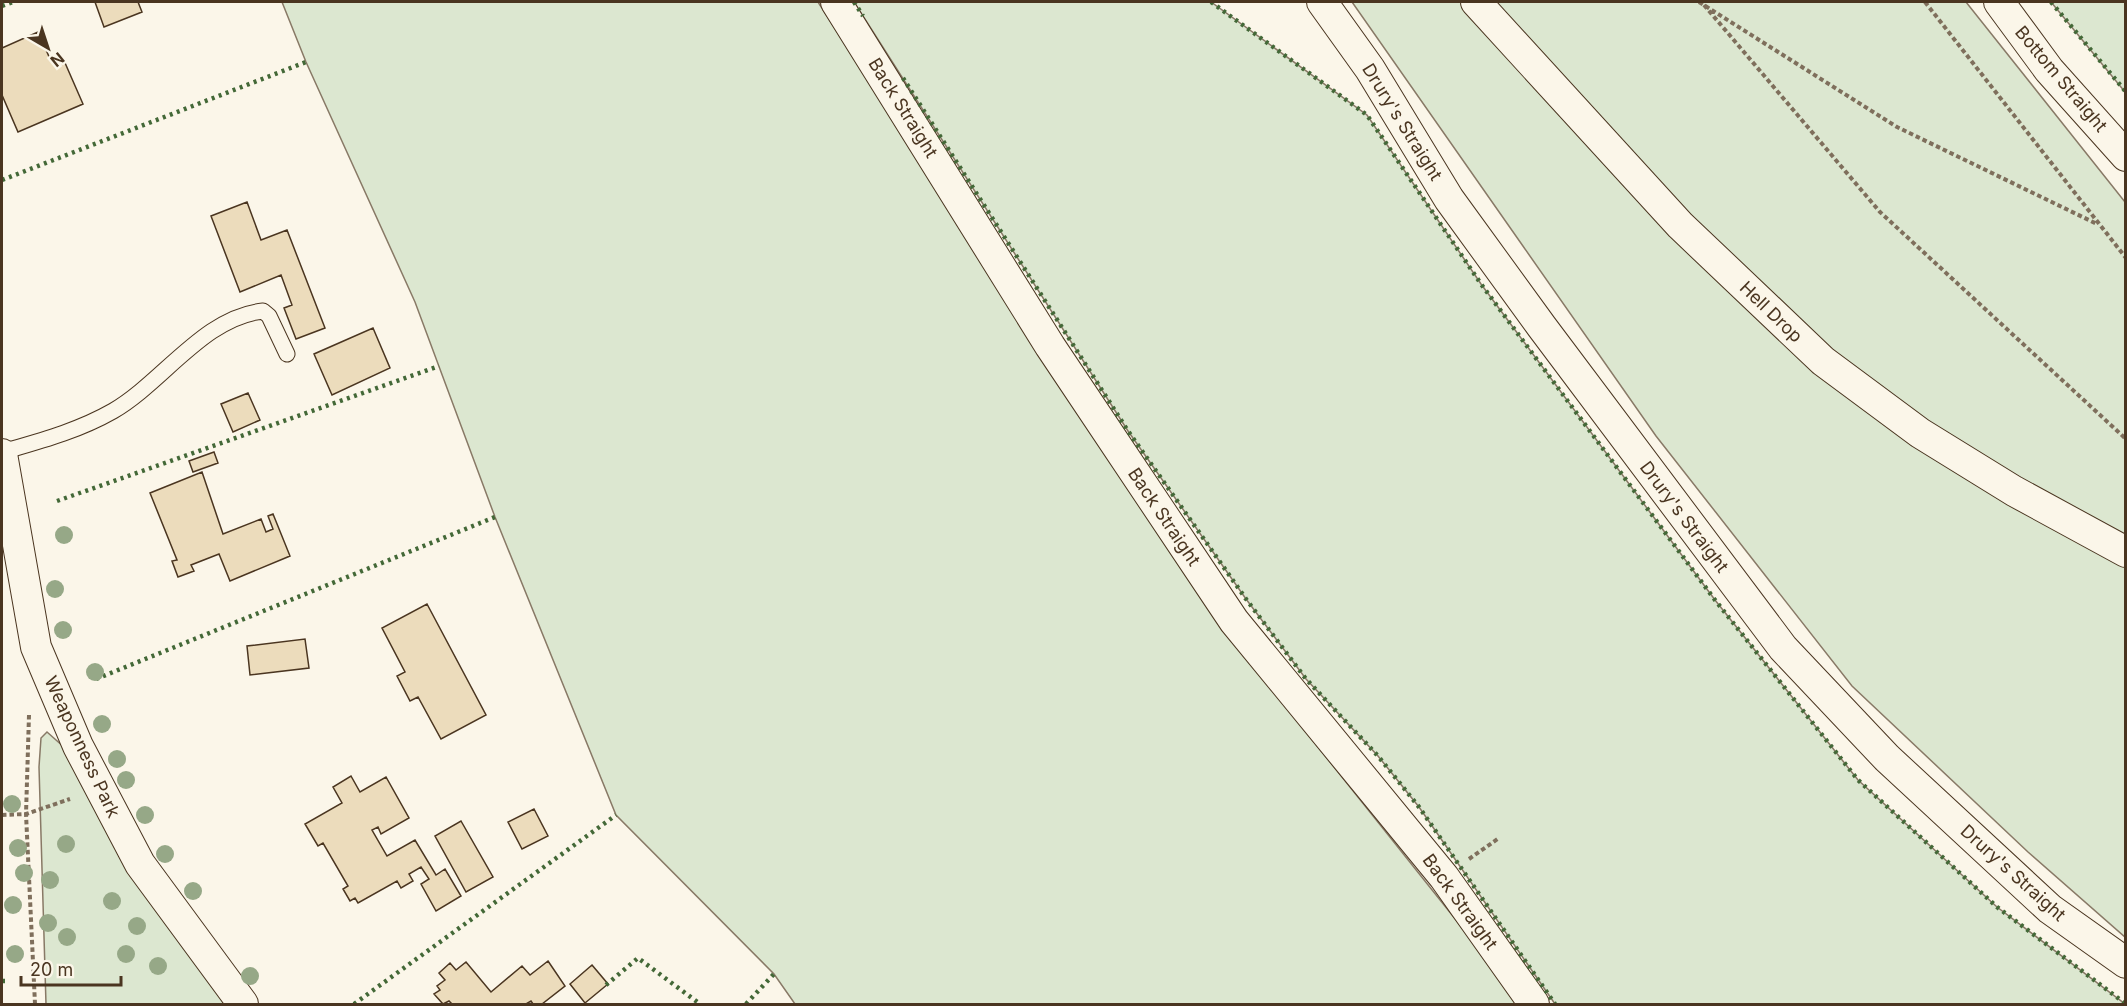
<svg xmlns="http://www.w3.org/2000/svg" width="2127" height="1006" font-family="Inter,sans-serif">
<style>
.green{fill:#dce7d0;stroke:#887966;stroke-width:1.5}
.building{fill:#ecdcbc;stroke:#4a3520;stroke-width:1.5}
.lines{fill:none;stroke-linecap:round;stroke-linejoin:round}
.lane-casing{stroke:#4a3520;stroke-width:17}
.street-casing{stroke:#4a3520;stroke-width:32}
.path{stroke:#7f6f5c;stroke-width:4;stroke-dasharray:4.5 3;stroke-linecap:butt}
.lane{stroke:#fbf6e9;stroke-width:15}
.street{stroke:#fbf6e9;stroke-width:30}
.hedge{stroke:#436837;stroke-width:4.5;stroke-dasharray:3 4.5;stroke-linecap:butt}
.tree{fill:#96a887}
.labels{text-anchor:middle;stroke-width:4.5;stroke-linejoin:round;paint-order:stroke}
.street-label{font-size:18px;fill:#4a3520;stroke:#fbf6e9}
</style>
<rect width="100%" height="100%" fill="#fbf6e9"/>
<!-- green -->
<path class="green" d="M282,2H818L1212,614L1472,940L1519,1004H795L774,974L616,815L495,517L415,302L306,62Z
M854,2H1211L1367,115L1481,284L1715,600L1858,780L1997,907L2125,1004H1555L1419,807L1378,756L1306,679L1246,599L1128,431Z
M1352,2H1966L2125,202V937L2028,852L1852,686L1656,436Z
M2051,2H2125V92Z
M47,732L65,748L136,883L226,1004H46L39,767L41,738Z"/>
<!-- building -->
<path class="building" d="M95,2H138L142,12L104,27Z
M38,32L51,61L62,56L83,104L18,132L2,95V48Z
M247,202L261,240L287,230L325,328L296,339L284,308L292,305L281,275L240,292L211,216Z
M373,328L390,368L332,395L314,354Z
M248,393L260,420L233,432L221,404Z
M214,452L218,463L193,472L189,461Z
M202,472L223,534L261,519L266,532L273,529L268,516L273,514L290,556L230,581L219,554L191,565L194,571L178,577L172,561L177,560L150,493Z
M427,604L486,715L441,739L418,697L410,701L397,676L405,672L382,628Z
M305,639L309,668L250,675L247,646Z
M351,776L360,792L386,777L409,818L381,834L378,827L372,830L387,856L415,840L436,875L445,869L461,896L436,911L421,884L429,879L421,867L409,874L413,881L401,888L397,881L358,903L355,898L350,901L343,889L348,886L323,843L318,846L305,824L342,803L333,787Z
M534,809L548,836L522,849L508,822Z
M461,821L493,877L466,892L435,836Z
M548,961L565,986L542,1004H533L531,1001L526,1004H452L449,1001L443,1004L434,994L440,990L437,986L445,980L439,973L450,963L456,970L466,962L491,992L522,966L530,975Z
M592,965L608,984L585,1003L570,984Z"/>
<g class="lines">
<defs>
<path id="lane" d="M2,452C40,441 78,431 113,411C163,382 204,317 263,311L269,316L287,354"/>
<path id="street" d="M836,2L1050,346L1234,621L1444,877L1534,1004
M1322,2L1370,69L1449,199L1542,327L1783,648L1887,758L2050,909L2126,963
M1476,2L1680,225L1823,361L1920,433L2014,491L2126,552
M1999,2L2049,70L2126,156
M2,454L36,647L78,746L140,864L243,1004"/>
</defs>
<!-- lane casing -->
<use href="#lane" class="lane-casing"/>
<!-- street casing -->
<use href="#street" class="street-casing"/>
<!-- path -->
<path class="path" d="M1699,2L1897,127L2097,224
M1925,2L2126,258
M1704,5L1880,212L2126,439
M29,715L26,814L35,1004
M2,815L26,814L70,799
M1469,859L1499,838"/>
<!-- lane -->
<use href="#lane" class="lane"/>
<!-- street -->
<use href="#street" class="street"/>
<!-- hedge -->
<path class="hedge" d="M854,2L863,16
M1211,2L1367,115L1481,284L1715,600L1858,780L1997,907L2126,1004
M2051,2L2126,92
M2,6L13,2
M903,78L1128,431L1246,599L1306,679L1378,756L1419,807L1555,1004
M2,180L306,62
M57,501L439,366
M96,679L495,517
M2,981H8
M606,985L638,958L700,1004
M354,1004L616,815
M746,1004L774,974"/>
</g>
<!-- trees -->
<g class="tree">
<circle cx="64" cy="535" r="9"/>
<circle cx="55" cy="589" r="9"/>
<circle cx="63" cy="630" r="9"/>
<circle cx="95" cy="672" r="9"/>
<circle cx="102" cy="724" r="9"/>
<circle cx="117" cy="759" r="9"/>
<circle cx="126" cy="780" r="9"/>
<circle cx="12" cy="804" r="9"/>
<circle cx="145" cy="815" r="9"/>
<circle cx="66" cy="844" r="9"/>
<circle cx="18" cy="848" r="9"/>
<circle cx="165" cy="854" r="9"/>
<circle cx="24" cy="873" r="9"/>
<circle cx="50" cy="880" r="9"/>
<circle cx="193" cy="891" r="9"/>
<circle cx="112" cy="901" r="9"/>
<circle cx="13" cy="905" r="9"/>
<circle cx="48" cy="923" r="9"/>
<circle cx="137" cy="926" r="9"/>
<circle cx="67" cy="937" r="9"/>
<circle cx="15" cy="954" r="9"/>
<circle cx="126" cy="954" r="9"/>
<circle cx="158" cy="966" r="9"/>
<circle cx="250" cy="976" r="9"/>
</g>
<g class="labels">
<!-- street labels -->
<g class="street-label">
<text transform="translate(2061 79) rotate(50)" y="6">Bottom Straight</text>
<text transform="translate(903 108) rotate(58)" y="6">Back Straight</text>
<text transform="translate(1402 122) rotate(58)" y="6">Drury's Straight</text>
<text transform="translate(1771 312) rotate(44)" y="6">Hell Drop</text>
<text transform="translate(1164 517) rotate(56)" y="6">Back Straight</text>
<text transform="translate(1684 517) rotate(53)" y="6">Drury's Straight</text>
<text transform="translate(82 747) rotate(65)" y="6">Weaponness Park</text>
<text transform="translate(2013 873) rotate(42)" y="6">Drury's Straight</text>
<text transform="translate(1460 902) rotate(54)" y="6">Back Straight</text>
</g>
</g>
<!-- border -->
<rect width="2127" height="1006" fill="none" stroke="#4a3520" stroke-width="6"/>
<!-- north arrow -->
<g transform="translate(48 48) rotate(141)" stroke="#fbf6e9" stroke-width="4.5" paint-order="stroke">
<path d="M0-4.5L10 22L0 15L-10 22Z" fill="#4a3520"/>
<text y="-9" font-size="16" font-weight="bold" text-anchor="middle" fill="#4a3520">N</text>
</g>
<!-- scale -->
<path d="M21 976v9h100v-9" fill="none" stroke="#4a3520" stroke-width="3"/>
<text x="30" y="976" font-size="18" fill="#4a3520" stroke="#fbf6e9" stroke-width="4.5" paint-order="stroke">20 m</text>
</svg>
